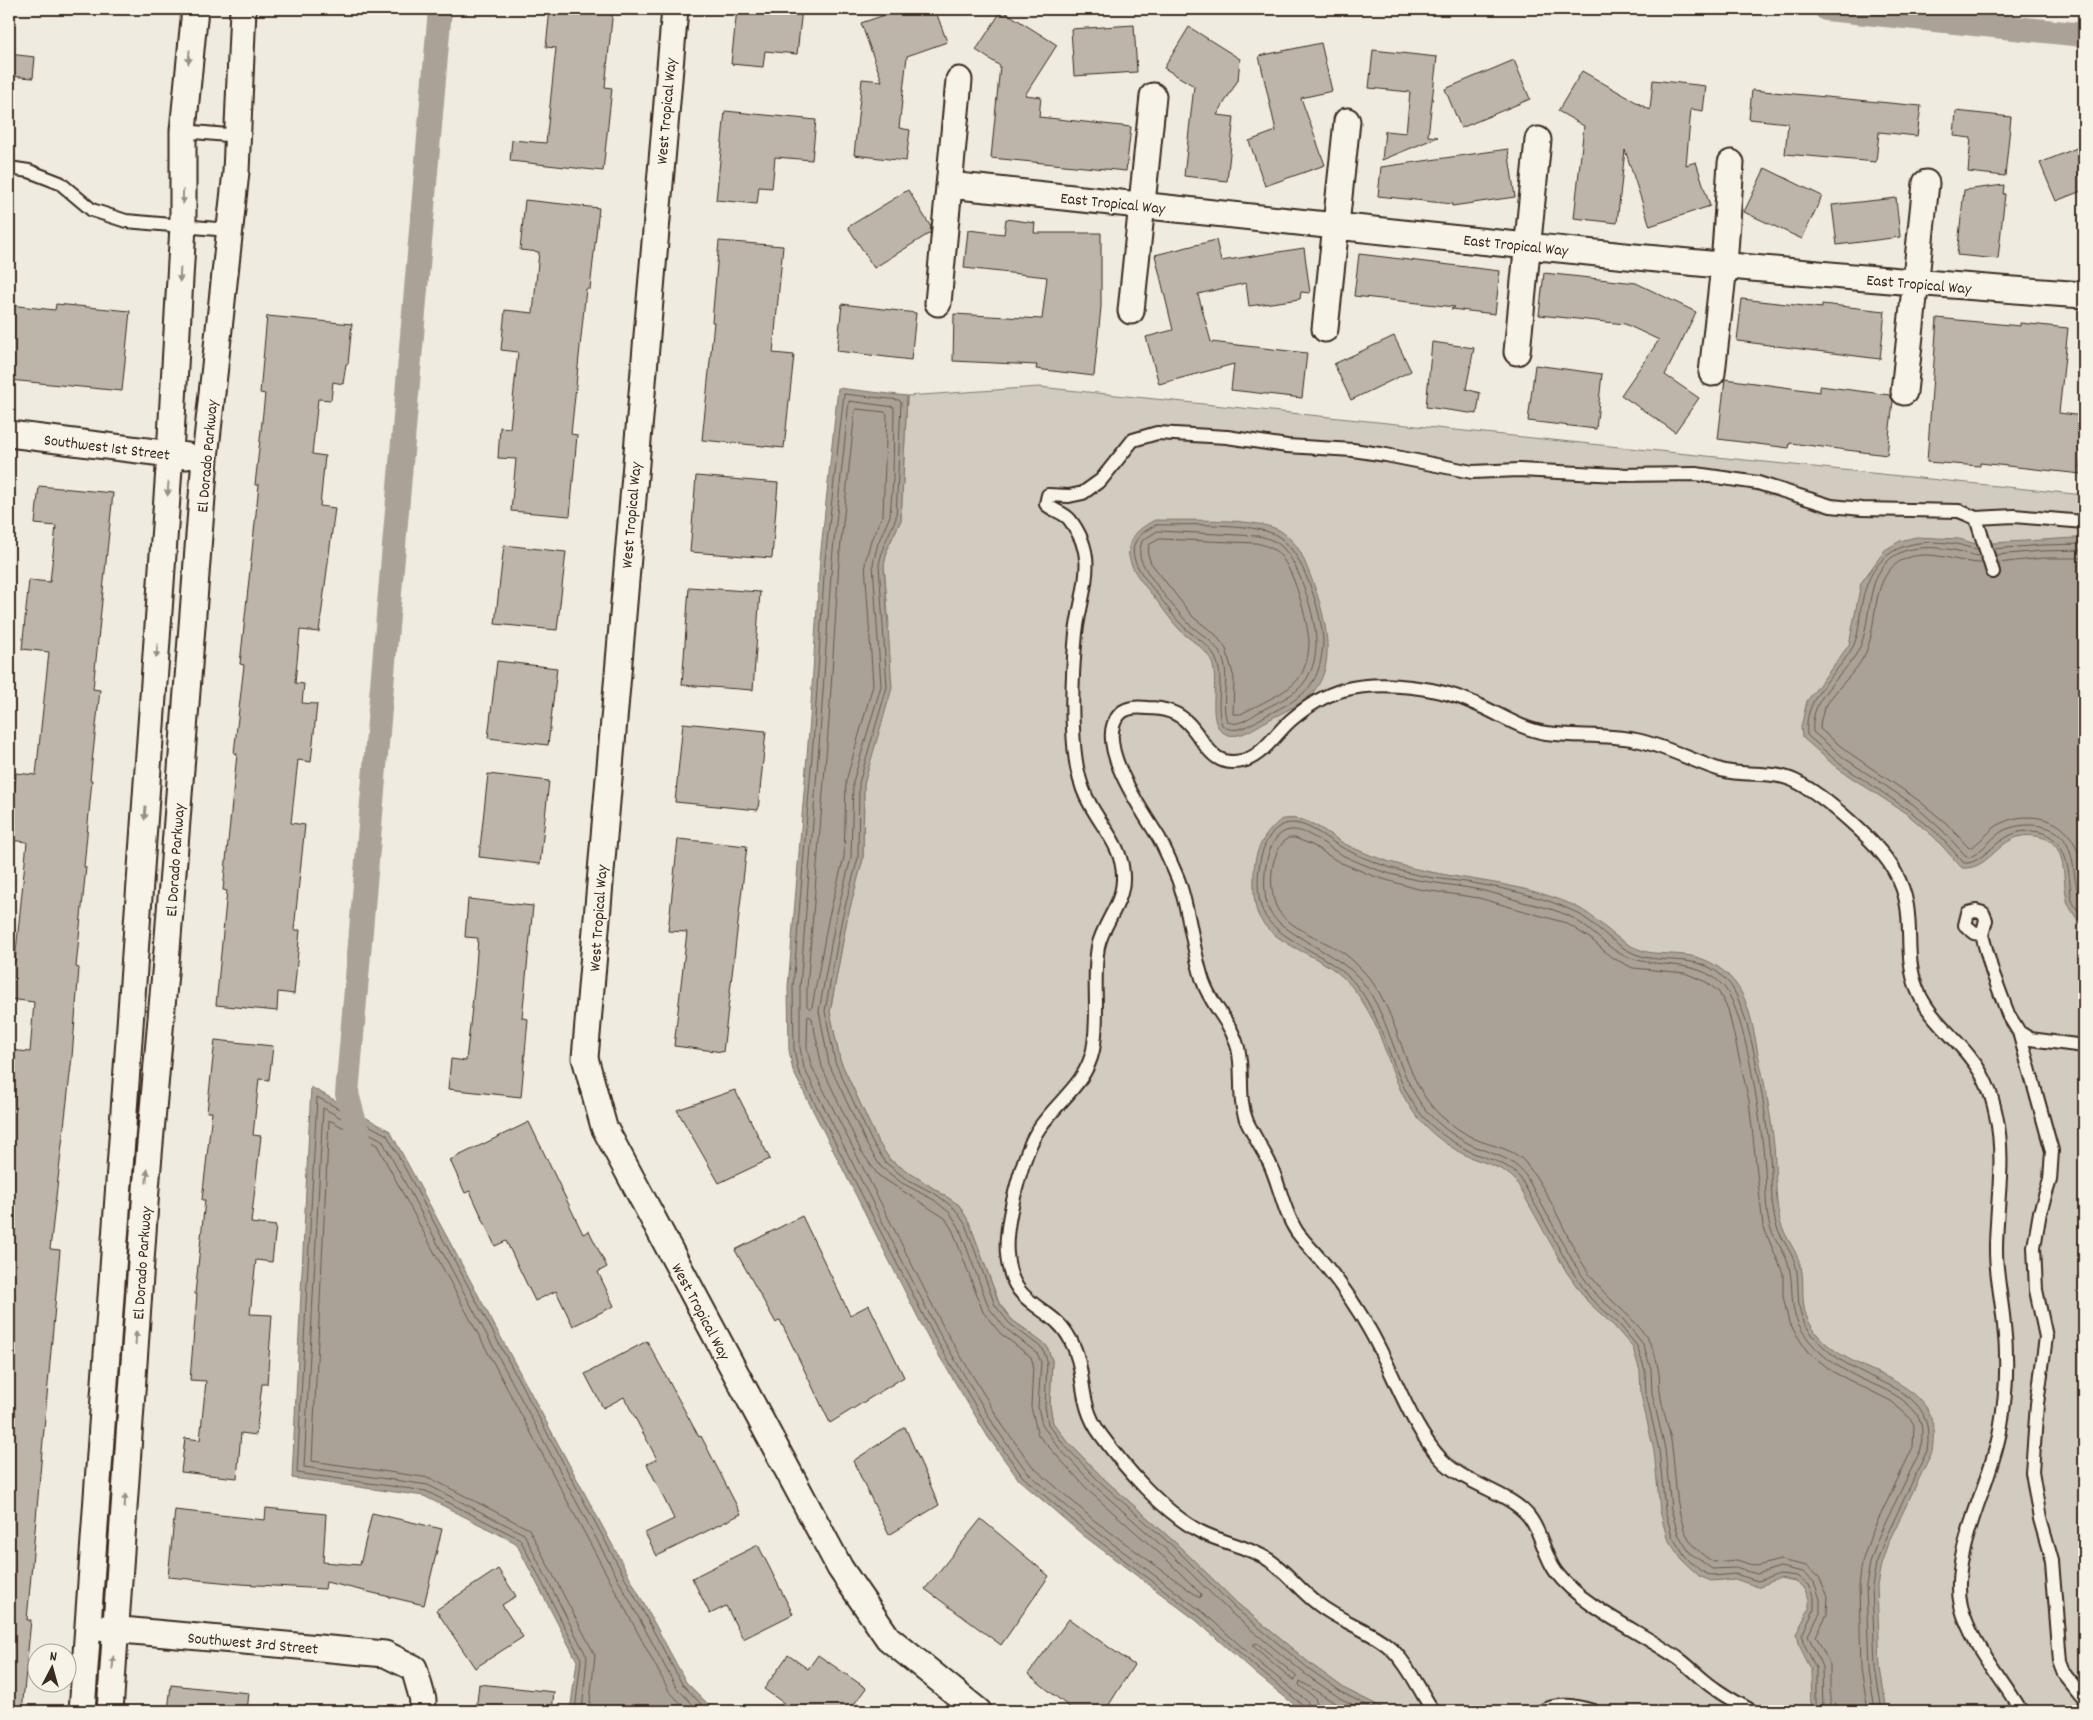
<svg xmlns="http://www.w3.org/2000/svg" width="2093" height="1720" font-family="Dekko,sans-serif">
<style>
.green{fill:#d1cbc0;stroke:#867a6f}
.water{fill:#aaa296;stroke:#7e7266}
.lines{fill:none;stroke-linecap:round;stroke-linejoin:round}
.shore{stroke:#675a4e;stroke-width:1}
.canal{stroke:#aaa296;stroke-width:24}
.building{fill:#bdb5aa;stroke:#3b2a1e}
.service-casing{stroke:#3b2a1e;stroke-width:16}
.minor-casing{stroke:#3b2a1e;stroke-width:29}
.service{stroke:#f7f3e8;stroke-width:12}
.minor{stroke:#f7f3e8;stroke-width:25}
.oneway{fill:#998e83}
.labels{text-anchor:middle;stroke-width:4;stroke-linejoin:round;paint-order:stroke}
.street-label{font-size:16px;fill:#3b2a1e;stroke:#f7f3e8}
</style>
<rect width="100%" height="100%" fill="#efebe0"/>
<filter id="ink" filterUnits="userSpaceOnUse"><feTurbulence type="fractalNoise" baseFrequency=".02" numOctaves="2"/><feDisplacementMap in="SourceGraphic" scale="10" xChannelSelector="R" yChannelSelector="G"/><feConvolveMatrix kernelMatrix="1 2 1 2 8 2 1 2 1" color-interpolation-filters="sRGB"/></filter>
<g filter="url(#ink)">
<!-- green -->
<path class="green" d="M1039,387L2084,495V1711H1389L1345,1689L1312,1665L1238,1604L1179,1546L1103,1478L1068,1442L1053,1423L1050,1406L1052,1360L1031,1333L1012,1320L999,1303L969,1222L959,1205L890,1160L877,1140L840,1060L830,1012L847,919L863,859L864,784L873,749L889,625L884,565L888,547L901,520L907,396Z"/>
<!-- water -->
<path class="water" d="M838,388L907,396L901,520L888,547L884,565L892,688L864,784L863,859L847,919L830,1012L840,1060L877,1140L890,1160L959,1205L969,1222L999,1303L1012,1320L1047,1346L1052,1360L1050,1406L1053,1423L1068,1442L1103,1478L1179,1546L1238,1604L1312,1665L1345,1689L1389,1711H1302L1255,1673L1197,1621L1084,1536L1019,1480L988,1437L929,1339L793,1071L789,1050L788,987L810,719L820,559Z
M1155,520C1186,521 1252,517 1279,530C1289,536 1299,547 1303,558C1320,597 1348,671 1302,702C1291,709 1277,715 1265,722C1254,728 1237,741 1224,733C1204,721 1222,679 1210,658C1203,646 1189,640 1180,630C1170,620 1163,608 1154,597C1130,569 1111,542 1155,520Z
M1916,537L1959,539L1976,544L2074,538L2084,539V929C2079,921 2069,909 2067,900C2062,880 2068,846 2044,838C2000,824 1994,871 1962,868L1934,837L1907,814L1837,768L1802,737L1801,727L1807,701L1849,645L1861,583L1885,550L1900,541Z
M1282,819C1286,819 1292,818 1297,819C1313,821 1329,834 1343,843C1355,849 1369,855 1381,859C1444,881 1512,878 1573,905C1598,916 1613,940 1638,949C1651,955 1669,953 1684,955C1712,957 1737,977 1746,1003C1752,1019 1755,1037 1758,1054C1765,1085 1771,1115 1774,1146C1776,1166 1775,1207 1781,1224C1786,1239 1797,1251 1801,1267C1805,1283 1800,1301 1807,1318C1831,1370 1898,1367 1926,1407C1935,1420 1934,1437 1932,1452L1888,1543L1881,1564L1877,1586L1880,1668L1887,1711H1812L1811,1669L1798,1643L1796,1634L1809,1609V1599L1804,1588L1795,1581L1780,1578L1758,1587L1735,1579L1711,1581L1699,1576L1682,1560L1667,1538L1660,1511L1654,1451L1641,1395L1640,1371L1633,1348L1614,1326L1587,1301L1566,1271L1516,1181C1503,1166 1486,1164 1467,1156C1453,1149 1438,1139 1427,1128C1390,1092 1390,1044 1364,1004C1356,991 1347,979 1334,970C1311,952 1268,942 1257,912C1253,901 1254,885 1254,874C1254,851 1264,833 1282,819Z
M311,1087L390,1131L686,1682L715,1711H570L577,1661L516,1543L424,1496L292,1478Z"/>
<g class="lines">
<!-- shore -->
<path class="shore" d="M857,409L885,412L887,414L883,514L871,540L865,563L873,685L846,781L844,857L829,916L812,1007L810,1009L807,1006V987L829,720L839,561L855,411Z
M1156,525C1185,525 1251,522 1276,535C1302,548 1323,615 1323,643C1322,658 1319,674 1310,686C1298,702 1276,709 1260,719C1248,726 1234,735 1222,725C1214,703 1226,679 1215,657C1209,644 1195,637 1185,628C1174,618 1167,606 1158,595C1138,570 1115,544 1156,525Z
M1158,531L1258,536C1267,538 1275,540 1282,547C1299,562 1317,621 1316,644C1316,657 1313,669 1306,680C1296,696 1274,703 1259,712C1250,717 1237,728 1227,721C1219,698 1234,673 1218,650C1210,638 1197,632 1187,622C1176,610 1142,570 1140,556C1139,551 1141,546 1142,541Z
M1160,539L1256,543C1264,545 1271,547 1277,552C1294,567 1307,619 1309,641C1309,653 1306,668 1299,678C1289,692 1257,705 1241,714H1233L1234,678L1226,649L1216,635L1193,617L1151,563L1148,555L1149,545Z
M1978,549C1970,549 1963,545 1956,544C1907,537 1873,549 1862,602C1859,617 1860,636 1851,650C1834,678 1803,698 1807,735L1840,764L1910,811L1937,833L1964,863C1984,865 1998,831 2028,831C2060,830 2068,857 2070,884C2071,889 2070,895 2072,900C2074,906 2080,913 2084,919
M1994,549L2042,545L2084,544
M1996,555L2042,551L2084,550
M1980,556C1972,556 1965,552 1958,551C1942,547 1920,546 1904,551C1861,567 1875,619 1858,651C1843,678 1809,697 1813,732L1844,758L1914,805L1941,829L1967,857C1978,858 1994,833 2007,829C2018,825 2029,824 2041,826C2084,834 2067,882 2084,908
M1982,563C1957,563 1932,549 1907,558C1869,572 1879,622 1866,652C1854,680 1820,696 1820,729L1848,752L1918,800L1946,823L1969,848C1979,845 1990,828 2002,823C2013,817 2027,816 2039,818C2074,824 2082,855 2084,885
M1998,563L2043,558H2084
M808,1016L812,1018L822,1067L861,1151L878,1175L945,1218L953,1231L983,1312L1000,1333L1031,1357L1033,1364L1031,1407L1038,1435L1090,1492L1166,1559L1201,1594L1200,1598L1095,1521L1033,1467L1003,1426L945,1330L811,1065L807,1048Z
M1254,1644L1257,1643L1296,1676V1679L1293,1680L1254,1647Z
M575,1711L581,1659L520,1539L426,1491L297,1473L317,1097L387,1135L682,1684L708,1711
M582,1711L587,1657L524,1534L428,1485L304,1467L323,1108L382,1140L676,1687L699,1711
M589,1711L595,1655L529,1529L430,1478L312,1461L329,1120L377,1145L669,1691L688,1711
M1305,1711L1303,1705L1258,1669L1200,1617L1087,1532L1023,1477L992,1434L934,1336L798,1070L794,1049L793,987L815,719L825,560L844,394L899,400L901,402L896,518L884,545L879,564L887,687L859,783L858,858L842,918L825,1011L835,1062L872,1142L886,1163L905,1178L937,1195L955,1209L965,1224L995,1305L1009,1323L1043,1349L1047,1361L1045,1406L1048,1424L1064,1445L1100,1482L1176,1549L1235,1608L1309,1669L1343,1693L1378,1711
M1311,1711L1307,1701L1262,1665L1204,1613L1091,1527L1027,1472L997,1430L939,1333L804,1068L800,1048V987L821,720L832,560L849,401L894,407L893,480L890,516L878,543L873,564L881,686L853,782L851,858L836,917L819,1011L829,1064L867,1145L881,1167L902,1183L934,1200L950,1213L959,1227L989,1308L1005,1328L1037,1353L1041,1362L1038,1407L1042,1425L1060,1449L1095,1486L1171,1554L1231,1613L1305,1674L1340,1698L1365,1711
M1319,1711L1315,1698L1299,1685L1300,1681L1348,1711
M1816,1711V1668L1803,1642L1802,1635L1814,1610V1598L1809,1586L1797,1576L1780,1574L1758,1581L1735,1574L1712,1576L1701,1571L1685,1557L1672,1536L1665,1510L1659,1450L1646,1394L1645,1370L1637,1346L1618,1323L1590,1298L1570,1268L1521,1179C1505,1160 1490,1161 1469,1151C1455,1144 1442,1135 1431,1125C1391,1088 1390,1028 1357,986C1334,955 1277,942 1263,912C1253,890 1257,832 1285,824C1306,818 1329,842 1347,850C1369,861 1394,870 1418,875C1438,880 1458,880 1478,884C1507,889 1547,898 1573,911C1596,922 1611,944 1635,954C1666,966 1700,951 1727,981C1751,1005 1767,1120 1770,1156C1772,1177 1770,1203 1776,1224C1781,1241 1795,1254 1797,1272C1799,1290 1796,1307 1805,1324C1818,1346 1839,1361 1862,1372C1899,1392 1935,1399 1927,1451L1884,1541L1876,1564L1872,1586L1875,1668L1882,1711
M1823,1711L1822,1667L1808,1635L1820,1613V1599L1814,1582L1803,1572L1780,1567L1757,1574L1736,1568L1712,1569L1690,1553L1678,1534L1671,1509L1665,1449L1652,1393L1651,1369L1643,1344L1622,1318L1595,1294L1575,1265L1526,1176C1511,1157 1497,1156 1476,1147C1460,1140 1445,1130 1433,1118C1395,1080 1394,1021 1361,980C1339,953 1277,933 1268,908C1261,889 1263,832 1291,830C1309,829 1328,848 1344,856C1355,861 1367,866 1378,870C1412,882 1446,883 1480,890C1495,893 1509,898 1523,902C1540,906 1558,910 1573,918C1588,927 1600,940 1614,950C1647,973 1697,954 1724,987C1747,1015 1762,1129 1765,1168C1766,1186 1765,1209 1770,1227C1775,1241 1786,1253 1789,1267C1794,1287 1789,1307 1799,1325C1813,1352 1839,1369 1866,1381C1884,1389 1904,1397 1916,1413C1924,1423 1922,1437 1921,1449L1878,1538L1870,1563L1866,1586L1869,1669L1875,1711
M1830,1711V1665L1816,1636L1827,1614L1828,1596L1819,1577L1807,1566L1780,1560L1757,1566L1736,1560L1714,1562C1701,1556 1689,1542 1684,1529C1675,1503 1676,1475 1672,1448C1670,1429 1662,1410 1660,1391C1659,1383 1660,1375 1658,1368C1652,1329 1625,1316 1601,1289C1568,1252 1557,1199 1524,1161C1512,1148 1491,1146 1475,1139C1463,1133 1452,1125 1441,1116C1400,1078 1402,1014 1365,973C1359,967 1352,959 1345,954C1327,941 1284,927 1276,906C1268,886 1270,851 1288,838H1295L1312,845L1339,862L1376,877L1418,889L1479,898L1566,923L1591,939L1611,957L1633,968L1685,973L1706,982L1718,991L1728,1009L1749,1101L1763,1226L1783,1273V1296L1789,1323L1807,1351L1833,1372L1891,1401L1910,1418L1914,1425L1913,1447L1871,1535L1862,1562L1859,1586L1861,1669L1868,1711"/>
<!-- canal -->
<path class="canal" d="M1826,9L2084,35
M360,1141L347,1094L440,9"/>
</g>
<!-- building -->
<path class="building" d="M550,9H613L605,87L612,88L603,171L510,161L512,140L546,143L556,48L546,47Z
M737,9H802L797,54L765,51L763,67L731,64Z
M902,9H935L947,42L907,56L899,128L910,130L906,161L854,155L862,79L882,81L861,23Z
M1002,10L1057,45L1025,95L1041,97L1039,117L1131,127L1126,171L991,158L1000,66L976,50Z
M1134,25L1137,72L1074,76L1071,29Z
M1189,27L1240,59L1238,80L1217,115L1234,117L1227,181L1184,176L1194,86L1164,68Z
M1321,43L1332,91L1301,98L1325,165L1265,186L1249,141L1276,131L1259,56Z
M1373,50L1437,57L1428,136L1438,137L1382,160L1385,131L1406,133L1410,92L1369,88Z
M9,54L35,57L33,78L9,76Z
M1514,60L1530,99L1461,128L1445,89Z
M1582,71L1650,110L1653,80L1706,86L1703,111L1691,109L1686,165L1696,162L1710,206L1650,226L1625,150L1617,223L1574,218L1584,126L1558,111Z
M1752,90L1921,106L1917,136L1879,132L1876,162L1785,154L1788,123L1749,119Z
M725,111L816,120L812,160L775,157L772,188L759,187L757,204L716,200Z
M1956,111L2011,117L2005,176L1968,172L1971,138L1954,136Z
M2084,145V190L2056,201L2040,163Z
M1508,149L1515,197L1452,206V204L1378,196L1381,167Z
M1765,168L1822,196L1802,239L1744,212Z
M2004,185L2003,194H2005L1998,259L1957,255L1964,190Z
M908,190L931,227L930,233L874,268L848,227Z
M1896,198L1900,237L1837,245L1832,205Z
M525,200L599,208L590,289H586L571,434L577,435L570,516L511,511L516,459L498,458L500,427L510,428L518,352L501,350L505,310L533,313L539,252L520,250Z
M1006,219L1035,223L1034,233H1101V307L1094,376L1036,369L1037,365L953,361L954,314L1042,319L1047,277L964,268L968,230L1004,234Z
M1216,240L1221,261L1304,248L1310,293L1301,292L1300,299L1249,306L1246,283L1198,294L1211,342L1307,353L1302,398L1231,390L1234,364L1159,384L1146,337L1173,330L1155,255Z
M719,241L783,246L773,353L794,355L784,448L702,440L714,322H712Z
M1359,254L1500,271L1495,314L1451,309L1455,307L1354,296Z
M1544,273L1636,283L1696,312L1665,375L1699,398L1675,432L1621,395L1659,340L1625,324L1539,315Z
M1742,299L1822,308V304L1885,311L1880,359L1737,341Z
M56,304L130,311L122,391L9,380V305L55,310Z
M842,304L916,313L911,360L837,351Z
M267,316L352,324L348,364H346L343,384L333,382L331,400L318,399L312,454L325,456L320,506L335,508L319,632L300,630L295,683L304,684L302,703L317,704L311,762L298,760L291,823L305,825L294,930H300L294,994L278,992L277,1011L216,1005L227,891L223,890L237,754L234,753L244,665L240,664L259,485H255L265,394L260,393Z
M1937,318L2020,326V323L2068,328L2059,413L2084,416L2081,474L1980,463V466L1927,462Z
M1394,336L1411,371L1351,400L1334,364Z
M1432,342L1474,348L1466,389L1480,393L1477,414L1426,407Z
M1535,365L1602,374L1596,429L1528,421Z
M1725,379L1820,392V386L1890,395L1893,401L1887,455L1790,443L1789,448L1718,439Z
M696,476L778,483L772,558L690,552Z
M39,486L113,493L93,689L100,690L90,780H92L84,867H86L76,967L79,968L72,1057L50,1249L60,1250L27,1620H31L22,1711H9V1130L13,1090H9V1050L30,1052L34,1002L9,999V962H15L27,842L9,840L16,773L36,775L49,652L22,649L29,580L50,582L56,526L35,524Z
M504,545L566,552L557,630L495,624Z
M689,587L760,592L753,690L682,685Z
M497,661L557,668L548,745L488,738Z
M683,723L766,731L758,810L675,802Z
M488,774L549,781L540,864L479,857Z
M678,839L747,846L723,1052L674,1046L687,932L668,931Z
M468,899L533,906L522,1018L528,1019L521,1097L448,1089L451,1059L466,1061L475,980L478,938L465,937Z
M215,1040L273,1046L269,1080L259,1079L253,1135L261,1136L251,1223L276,1226L272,1262L256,1260L250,1314L272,1315L267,1384H262L256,1435L241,1433L237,1478L181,1472L185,1438L200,1440L206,1381L190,1380L197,1294H195L205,1200H202L212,1112H207Z
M735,1090L770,1159L719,1183L677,1110Z
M529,1122L583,1234L589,1231L607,1267L598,1272L614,1306L573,1326L556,1291L535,1301L506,1241L495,1246L470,1191L465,1193L450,1160Z
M802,1216L850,1315L869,1305L904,1377L830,1423L780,1320L776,1323L735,1250Z
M647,1341L699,1437L701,1436L741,1514L657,1556L645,1533L674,1519L647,1464L657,1459L624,1397L603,1408L585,1374Z
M905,1427L939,1505L889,1535L853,1461Z
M266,1508L326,1514L323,1562L360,1565L372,1513L442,1529L424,1605L326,1582L325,1589L241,1584L168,1577L175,1510L265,1520Z
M981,1519L1049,1576L1001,1645L925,1589Z
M758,1545L793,1614L743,1639L726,1606L710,1614L692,1578Z
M498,1569L516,1596L502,1605L523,1637L475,1668L436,1610Z
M1069,1619L1134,1665L1105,1711H1074L1028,1674Z
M788,1655L808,1669L818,1655L866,1688L849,1711H795L764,1689Z
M479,1684L554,1692L552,1711H476Z
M171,1685L249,1693L247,1711H168Z"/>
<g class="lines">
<defs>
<path id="service" d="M183,131L238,136
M9,168L29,171L60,183L92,210L126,221L228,230
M1976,518L2014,516L2084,522
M1982,935L1975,933L1965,925L1968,913L1976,911L1983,913L1986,920L1982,935L1992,971L2008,1014L2019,1032L2030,1039L2084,1046
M2019,1032L2052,1151L2050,1180L2040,1212L2034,1247L2036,1290L2046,1337L2037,1404L2032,1472L2040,1519L2052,1561L2060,1661L2065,1674L2084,1698
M1433,1711C1419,1690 1407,1661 1387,1645C1366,1628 1339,1621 1318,1604C1300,1591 1287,1572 1269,1560C1248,1546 1223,1543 1201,1532C1164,1513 1125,1468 1101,1435C1076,1402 1088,1371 1070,1339C1051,1303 1011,1309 1007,1254C1004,1225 1023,1151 1040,1127C1059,1100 1086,1083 1093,1050C1100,1015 1092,981 1098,947C1103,923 1123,904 1123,879C1124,849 1104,830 1091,806C1077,783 1074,754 1073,728C1071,696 1073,665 1076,633C1081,591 1100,559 1070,520C1064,512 1053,511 1046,504L1048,495L1069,496L1083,493L1101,480L1133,440L1157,433L1227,437L1287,446L1353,450L1386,455L1472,472L1519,470L1618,475L1696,474L1758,483L1831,506L1862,509L1959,511L1976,518L1993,572
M1542,1711C1559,1702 1576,1706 1593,1711
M1752,1711C1739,1704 1726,1697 1714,1688C1701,1679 1691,1668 1679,1659C1643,1633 1582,1607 1556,1572C1544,1556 1542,1534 1530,1518C1511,1492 1467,1486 1442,1460C1411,1428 1392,1368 1369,1329C1357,1307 1342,1286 1326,1266C1317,1255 1306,1244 1297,1232C1283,1211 1280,1185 1269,1162C1262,1149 1254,1136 1247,1122C1237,1098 1244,1073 1238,1048C1232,1023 1211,1006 1203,981C1192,948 1190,912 1178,879C1172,865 1166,851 1159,838C1144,813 1093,743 1119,715C1125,707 1138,707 1147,708C1162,708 1177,711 1188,723C1206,741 1211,770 1246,760C1265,753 1276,733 1291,720C1305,708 1325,695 1343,690C1382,680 1440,687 1476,704C1500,714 1520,729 1546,733C1575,737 1606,734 1636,740C1666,746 1692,761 1721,770C1746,777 1772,770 1795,781C1824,795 1880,844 1895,872C1919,914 1901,948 1917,989C1929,1019 1954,1035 1972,1060C1985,1076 1992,1095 1996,1115C2006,1160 1996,1205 1996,1250C1996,1276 2002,1300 2004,1325C2008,1359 2006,1398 2000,1431C1991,1484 1949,1553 1961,1606C1971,1645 2002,1677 2021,1711"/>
<path id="minor" d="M675,9L585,1058L604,1127L840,1568L888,1638L978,1711
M949,185C1327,224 1705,269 2084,295
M938,303L959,80
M1131,311L1153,96
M1325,329L1347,121
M1517,352L1538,140
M1712,373L1724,266L1731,163
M1904,392L1926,183
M9,434L187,456
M100,1628L385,1654L414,1668L423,1700L422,1711
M82,1711L170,454L183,226V131L195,9
M110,1711L146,1189L167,950L205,458L236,172L243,9"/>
</defs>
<!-- service casing -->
<use href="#service" class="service-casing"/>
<!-- minor casing -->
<use href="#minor" class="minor-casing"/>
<!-- service -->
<use href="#service" class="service"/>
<!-- minor -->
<use href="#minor" class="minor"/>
</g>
<!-- one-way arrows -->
<defs><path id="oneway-solid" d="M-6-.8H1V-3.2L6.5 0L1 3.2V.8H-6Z" transform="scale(1.25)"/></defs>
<g class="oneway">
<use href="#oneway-solid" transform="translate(189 57) rotate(94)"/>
<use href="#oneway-solid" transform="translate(183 197) rotate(90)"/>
<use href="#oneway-solid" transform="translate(180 275) rotate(93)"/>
<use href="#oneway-solid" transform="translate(168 489) rotate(94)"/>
<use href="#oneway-solid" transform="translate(157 651) rotate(94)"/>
<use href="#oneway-solid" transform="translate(145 813) rotate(94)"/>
<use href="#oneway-solid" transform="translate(147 1176) rotate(-85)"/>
<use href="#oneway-solid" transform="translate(136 1338) rotate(-86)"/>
<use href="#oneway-solid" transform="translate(125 1501) rotate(-86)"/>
<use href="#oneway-solid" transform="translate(113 1663) rotate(-86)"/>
</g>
</g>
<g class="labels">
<!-- street labels -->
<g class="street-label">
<text transform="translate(665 111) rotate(-85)" y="6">West Tropical Way</text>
<text transform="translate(1113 202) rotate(6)" y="6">East Tropical Way</text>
<text transform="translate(1516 244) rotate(6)" y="6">East Tropical Way</text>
<text transform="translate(1919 283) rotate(5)" y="6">East Tropical Way</text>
<text transform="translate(107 446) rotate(7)" y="6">Southwest 1st Street</text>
<text transform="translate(206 456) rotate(-85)" y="6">El Dorado Parkway</text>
<text transform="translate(630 515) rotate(-85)" y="6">West Tropical Way</text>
<text transform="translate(174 860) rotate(-86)" y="6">El Dorado Parkway</text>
<text transform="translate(597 918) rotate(-86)" y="6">West Tropical Way</text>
<text transform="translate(141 1263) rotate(-86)" y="6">El Dorado Parkway</text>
<text transform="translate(702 1311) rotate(62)" y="6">West Tropical Way</text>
<text transform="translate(253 1642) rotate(5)" y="6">Southwest 3rd Street</text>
</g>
</g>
<!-- margin -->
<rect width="2093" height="1720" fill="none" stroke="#f7f3e8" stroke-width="30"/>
<rect x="15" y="15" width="2063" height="1690" fill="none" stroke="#3b2a1e" stroke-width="2" filter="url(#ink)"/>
<!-- north arrow -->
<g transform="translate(52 1668) rotate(6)"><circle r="24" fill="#f7f3e8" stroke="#aca397"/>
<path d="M0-4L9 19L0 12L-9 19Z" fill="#3b2a1e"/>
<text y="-8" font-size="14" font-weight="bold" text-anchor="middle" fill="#3b2a1e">N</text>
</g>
</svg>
